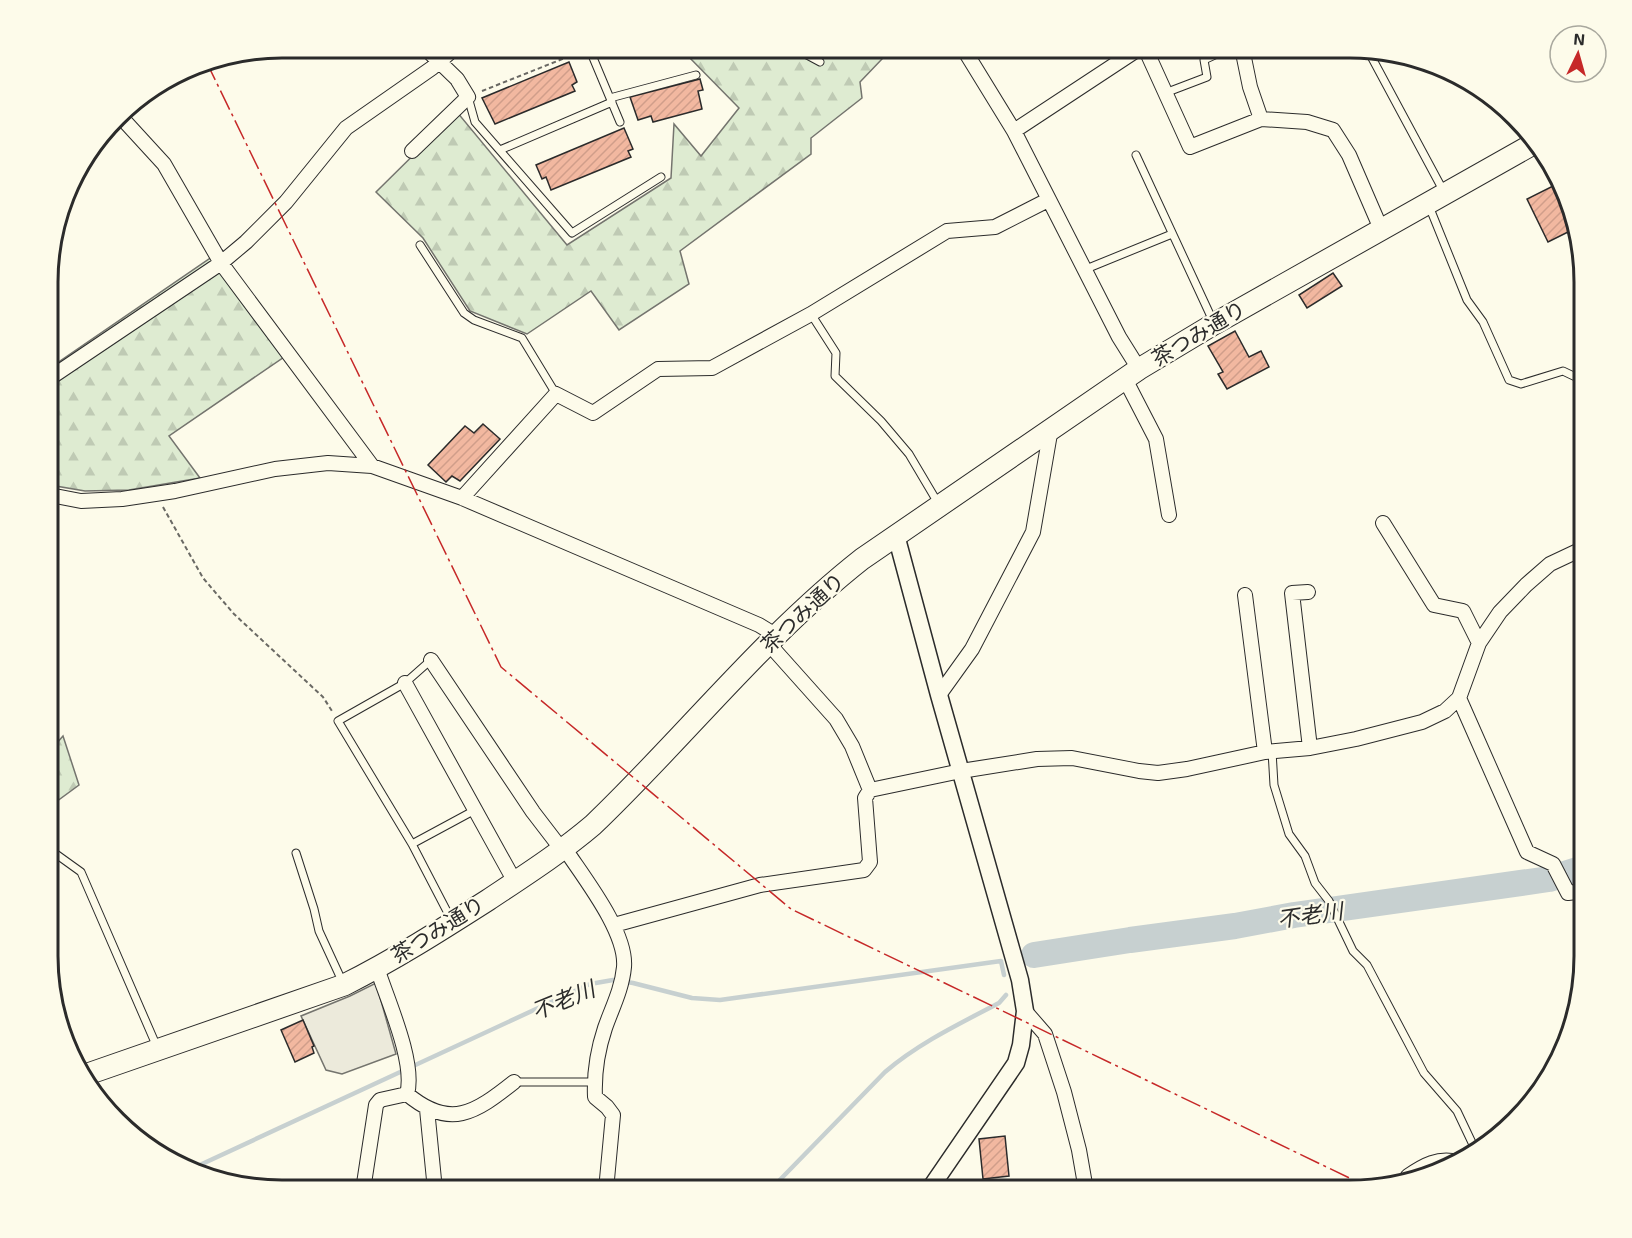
<svg xmlns="http://www.w3.org/2000/svg" width="1632" height="1238" font-family="'Exo 2','Noto Sans JP',sans-serif">
<style>
.forest{fill:url(#forest-firs);stroke:#74746e;stroke-width:1.5}
.parking{fill:#eceadb;stroke:#74746e;stroke-width:1.5}
.lines{fill:none;stroke-linecap:round;stroke-linejoin:round}
.stream{stroke:#c7d0d0;stroke-width:4.5}
.river{stroke:#c7d0d0;stroke-width:26}
.building{fill:url(#building-hatch);stroke:#2b2b2b;stroke-width:1.5}
.service-casing{stroke:#2b2b2b;stroke-width:9}
.minor-casing{stroke:#2b2b2b;stroke-width:16}
.tertiary-casing{stroke:#2b2b2b;stroke-width:19}
.primary-casing{stroke:#2b2b2b;stroke-width:23}
.path{stroke:#6a6964;stroke-width:2;stroke-dasharray:4.5 3;stroke-linecap:butt}
.service{stroke:#fdfbea;stroke-width:7}
.minor{stroke:#fdfbea;stroke-width:14}
.tertiary{stroke:#fdfbea;stroke-width:16}
.primary{stroke:#fdfbea;stroke-width:21}
.power{stroke:#c62828;stroke-width:1.5;stroke-dasharray:21 4.5 3 4.5;stroke-linecap:butt}
.labels{text-anchor:middle;stroke-width:4.5;stroke-linejoin:round;paint-order:stroke}
.street-label{font-size:21px;fill:#2b2b2b;stroke:#fdfbea}
.water-label{font-size:22px;font-style:italic;fill:#2b2b2b;stroke:#fdfbea}
.rim{fill:none;stroke:#2b2b2b;stroke-width:3}
</style>
<defs>
<pattern id="forest-firs" width="22" height="20" patternUnits="userSpaceOnUse" patternTransform="scale(1.5)"><rect width="22" height="20" fill="#deebd1"/><path d="M5 1l3.5 6h-7zM16 11l3.5 6h-7z" fill="#bfcab4"/></pattern>
<pattern id="building-hatch" width="6" height="6" patternUnits="userSpaceOnUse" patternTransform="scale(1.5)"><rect width="6" height="6" fill="#f2b8a0"/><path d="M-1 1l2-2M0 6l6-6M5 7l2-2" fill="none" stroke="#d09e8a"/></pattern>
</defs>
<rect width="100%" height="100%" fill="#fdfbea"/>
<!-- forest -->
<path class="forest" d="M694,48H881L882,59L860,82L862,98L811,138V154L680,251L689,284L619,330L591,291L527,334L470,311L423,238L376,192L457,112L567,245L671,178L674,124L701,156L739,108L687,55Z
M222,250L287,355L169,436L200,478L129,490L85,491L50,485V368Z
M63,736L79,785L49,807V752Z"/>
<!-- parking -->
<path class="parking" d="M376,983L396,1054L342,1074L326,1070L301,1016L350,996Z"/>
<g class="lines">
<!-- stream -->
<path class="stream" d="M189,1170L590,984L613,980L633,983L692,998L720,1000L1001,961L1004,975
M770,1190L885,1072C919,1043 959,1024 999,1003L1006,995"/>
<!-- river -->
<path class="river" d="M1034,955L1130,940L1235,926L1294,915L1549,879L1584,868"/>
</g>
<!-- building -->
<path class="building" d="M569,62L577,82L572,85L575,91L495,124L482,98Z
M700,79L703,90L698,91L702,109L653,122L651,116L638,120L630,97Z
M624,128L633,149L628,151L631,157L551,190L546,177L542,179L536,165Z
M1555,185L1567,210L1572,230L1548,242L1527,199Z
M1333,273L1342,286L1307,308L1299,295Z
M1235,331L1249,357L1261,351L1269,367L1227,389L1218,374L1223,372L1208,346Z
M483,424L500,439L460,481L452,476L446,482L428,465L465,426L474,433Z
M303,1020L314,1046L312,1047L314,1053L295,1062L281,1030Z
M1005,1136L1009,1176L983,1179L979,1139Z"/>
<g class="lines">
<defs>
<path id="service" d="M589,48L620,122
M794,48L820,62
M1370,50L1372,58L1444,192
M1165,93L1207,77L1204,60L1230,48
M468,97L475,122L572,233L661,177
M610,98L696,75
M500,150L612,102
M1136,155L1213,321
M1429,206L1467,300L1483,322L1509,380L1521,384L1563,371L1584,381
M420,245L464,313L474,320L522,338L556,394
M1086,269L1172,234
M811,314L836,353L835,376L881,421L909,454L938,503
M431,660L405,683L338,721L412,844L452,921
M1272,751L1274,785L1289,834L1305,856L1315,883L1329,901L1353,951L1367,965L1424,1073L1457,1111L1475,1149
M412,844L475,810
M49,849L81,872L157,1047
M296,853L314,909L319,931L343,983
M514,1082H594"/>
<path id="minor" d="M963,48L1014,131L1119,337L1139,369
M1145,48L1190,147L1261,119L1307,122L1333,130L1349,155L1381,229
M1242,48L1250,87L1261,119
M120,116L164,164L221,263L372,466
M1014,131L1140,48
M412,151L468,97L457,79L425,48
M50,378L221,263L246,242L286,202L346,128L432,68L455,48
M1125,379L1156,439L1169,515
M50,495L81,501L122,499L175,491L275,469L328,463L372,466L462,498L759,625L777,636
M462,498L556,394L593,413L658,369L712,368L811,314L947,231L995,227L1048,200
M1383,523L1434,605L1463,611L1479,643
M1308,592L1292,593L1310,748
M1245,595L1265,752
M769,644L836,719L852,746L870,790
M431,660L533,812L556,842L565,849C584,878 627,932 624,967C622,989 612,1008 605,1028C598,1049 594,1075 595,1097L607,1107L613,1115L606,1190
M405,683L515,882
M939,695L972,649L1033,532L1051,428
M1459,698L1527,852L1553,864L1568,893L1584,891
M614,925L760,885L864,870L870,862L865,798L870,790L961,771L1037,759L1072,758L1139,771L1158,773L1187,769L1265,752L1310,748L1356,739L1422,722L1445,711L1459,698L1479,643L1500,612L1526,585L1550,564L1584,548
M377,968C387,999 416,1063 407,1094C450,1130 475,1113 514,1082
M1025,1011L1045,1034L1064,1092L1079,1150L1086,1190
M427,1109L435,1190
M1408,1176C1424,1165 1438,1157 1458,1162
M363,1190L376,1105L380,1100L407,1094"/>
<path id="tertiary" d="M896,535L939,695L1020,980L1025,1011L1021,1045L1016,1063L929,1190"/>
<path id="primary" d="M85,1075L344,985C394,960 441,930 488,900C524,876 560,853 593,825C684,738 763,637 862,559L1139,369L1214,324L1533,144"/>
</defs>
<!-- service casing -->
<use href="#service" class="service-casing"/>
<!-- minor casing -->
<use href="#minor" class="minor-casing"/>
<!-- tertiary casing -->
<use href="#tertiary" class="tertiary-casing"/>
<!-- primary casing -->
<use href="#primary" class="primary-casing"/>
<!-- path -->
<path class="path" d="M482,91L580,52
M163,507L203,578L234,614L323,697L332,711"/>
<!-- service -->
<use href="#service" class="service"/>
<!-- minor -->
<use href="#minor" class="minor"/>
<!-- tertiary -->
<use href="#tertiary" class="tertiary"/>
<!-- primary -->
<use href="#primary" class="primary"/>
<!-- power -->
<path class="power" d="M206,61L501,667L791,909L1366,1186"/>
</g>
<g class="labels">
<!-- street labels -->
<g class="street-label">
<text transform="translate(1199 334) rotate(-31)" y="7">茶つみ通り</text>
<text transform="translate(803 613) rotate(-43)" y="7">茶つみ通り</text>
<text transform="translate(438 930) rotate(-32)" y="7">茶つみ通り</text>
</g>
<!-- water labels -->
<g class="water-label">
<text transform="translate(1310 915) rotate(-8)" y="8">不老川</text>
<text transform="translate(563 1000) rotate(-22)" y="8">不老川</text>
</g>
</g>
<!-- crop -->
<path d="M0 0H1632V1238H0ZM282 58H1350A224 224 0 0 1 1574 282V956A224 224 0 0 1 1350 1180H282A224 224 0 0 1 58 956V282A224 224 0 0 1 282 58Z" fill="#fdfbea" fill-rule="evenodd"/>
<path class="rim" d="M282 58H1350A224 224 0 0 1 1574 282V956A224 224 0 0 1 1350 1180H282A224 224 0 0 1 58 956V282A224 224 0 0 1 282 58Z"/>
<!-- north arrow -->
<g transform="translate(1578 54) rotate(5)"><circle r="28" fill="#fdfbea" stroke="#a9a89e" stroke-width="1.5"/>
<path d="M0-4.5L10 22L0 15L-10 22Z" fill="#c62828"/>
<text y="-9" font-size="16" font-weight="bold" text-anchor="middle" fill="#2b2b2b">N</text>
</g>
</svg>
